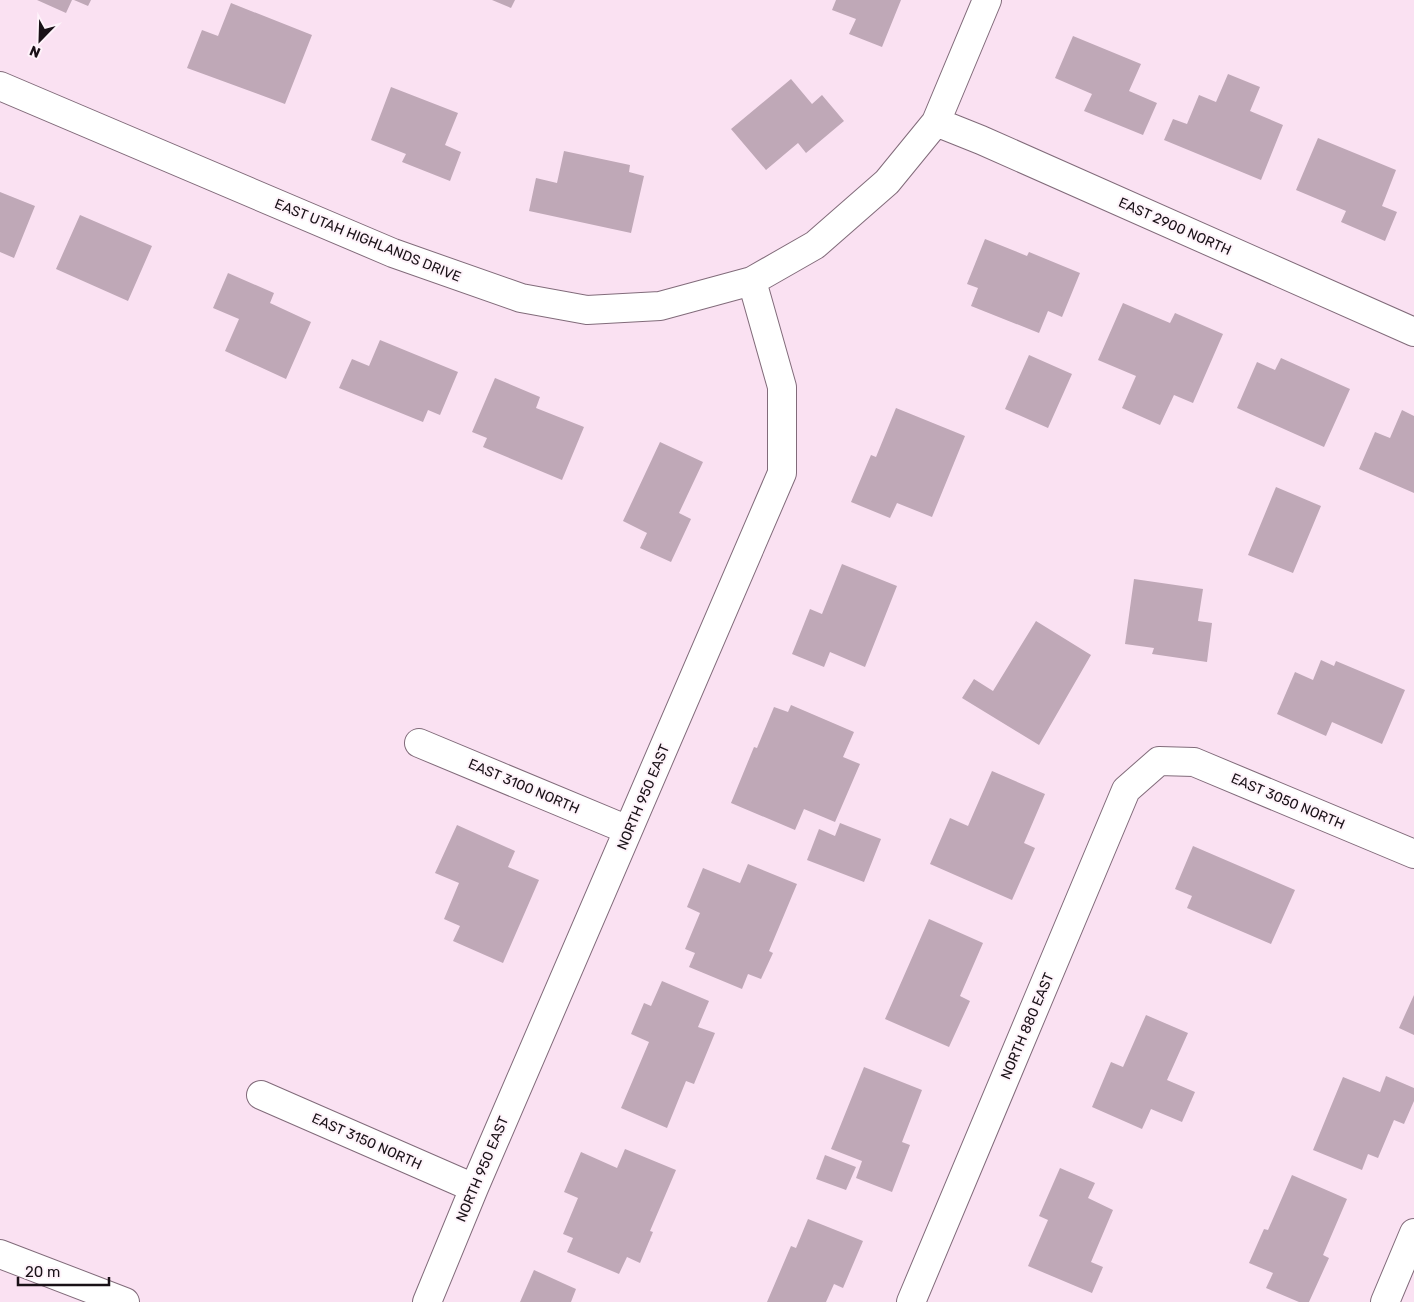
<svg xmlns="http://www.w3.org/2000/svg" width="1414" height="1302" font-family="Rubik,sans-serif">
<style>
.building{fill:#bfa8b7}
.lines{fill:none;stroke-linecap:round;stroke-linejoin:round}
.minor-casing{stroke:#816b7a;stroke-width:30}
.minor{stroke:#fff;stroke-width:28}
.labels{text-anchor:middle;stroke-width:4;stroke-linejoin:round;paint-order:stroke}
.street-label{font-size:14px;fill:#191117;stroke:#fef3fa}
</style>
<rect width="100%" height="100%" fill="#fae1f2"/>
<!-- building -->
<path class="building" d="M37,0H72L66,13Z
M74,0H91L88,6Z
M492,0H515L511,8Z
M836,0H901L882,47L849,34L856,19L832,10Z
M231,3L312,35L285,104L187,68L202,30L218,36Z
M1073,36L1141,64L1129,91L1157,103L1143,135L1084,111L1092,94L1055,78Z
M1228,74L1260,87L1250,111L1283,125L1261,180L1164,140L1173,119L1187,124L1199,95L1216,102Z
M791,79L812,104L822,95L844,121L806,153L798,143L766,170L731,129Z
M391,87L458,113L445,145L461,152L450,181L402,162L406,154L371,140Z
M1318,138L1396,170L1382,206L1397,212L1385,241L1341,222L1346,211L1296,190Z
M564,151L630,165L629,172L644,176L631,233L529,211L536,178L557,183Z
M0,192L35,206L14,258L0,252Z
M80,215L152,246L128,301L56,269Z
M985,239L1027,256L1029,252L1080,273L1062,317L1048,311L1039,333L971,306L978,288L967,284Z
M228,273L274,293L270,303L311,322L286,379L225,351L239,319L213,308Z
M1123,303L1170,323L1175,313L1223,334L1193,403L1174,395L1160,425L1122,408L1136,376L1098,360Z
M380,340L458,372L440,415L428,410L423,422L339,388L352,359L369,366Z
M1029,355L1072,374L1048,428L1005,409Z
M1281,358L1350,389L1324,447L1237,408L1257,362L1275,370Z
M495,378L540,397L536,408L584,427L562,480L483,447L487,438L472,432Z
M896,408L965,436L932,517L897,503L890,518L851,502L871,455L876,457Z
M1402,410L1414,416V493L1359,469L1375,432L1390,438Z
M660,442L703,462L679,513L691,519L671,562L640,548L647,533L623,521Z
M1276,487L1321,506L1293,573L1248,555Z
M842,564L897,586L865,667L830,652L824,667L792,654L810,609L822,614Z
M1134,579L1203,589L1198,621L1212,623L1207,662L1152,654L1154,648L1125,644Z
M1036,621L1091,655L1039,745L962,698L974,679L993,691Z
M1321,660L1334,666L1336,661L1405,690L1382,744L1332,722L1326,736L1277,714L1295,672L1313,680Z
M791,705L854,732L843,757L860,764L835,822L804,809L795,830L731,803L754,747L757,748L774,707L788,712Z
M992,771L1045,794L1024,843L1035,848L1012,900L930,864L950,818L968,826Z
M840,823L881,839L864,882L807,860L819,829L835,836Z
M457,825L515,851L508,867L539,880L503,963L453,941L460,926L444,919L459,883L435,873Z
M1193,846L1295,890L1271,944L1187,908L1192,896L1175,889Z
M748,864L797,884L769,951L773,953L761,979L748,974L742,989L689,967L695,953L685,949L700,913L687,907L703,868L740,883Z
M929,919L983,943L960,996L970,1001L949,1047L885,1019Z
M662,981L709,1001L698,1027L715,1033L694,1084L686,1081L667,1128L621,1108L649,1042L631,1034L644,1003L651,1006Z
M1414,995V1035L1399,1028Z
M1146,1015L1188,1033L1167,1080L1195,1092L1182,1122L1151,1109L1142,1129L1092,1107L1111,1062L1123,1067Z
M864,1067L922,1090L902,1142L910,1145L892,1192L856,1178L862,1161L831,1149Z
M1386,1076L1414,1088V1101L1404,1124L1394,1120L1378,1158L1368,1154L1362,1170L1313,1150L1343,1077L1380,1092Z
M625,1149L676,1170L650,1231L653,1232L640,1263L627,1257L619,1274L567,1252L573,1238L563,1234L578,1198L564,1192L581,1152L617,1168Z
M825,1155L856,1167L846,1190L816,1179Z
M1060,1168L1095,1183L1088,1198L1113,1210L1091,1262L1103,1267L1092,1293L1028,1266L1048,1220L1039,1216Z
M1292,1175L1347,1199L1323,1255L1329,1258L1309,1302H1299L1266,1288L1273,1273L1249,1263L1264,1229L1268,1230Z
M808,1219L863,1241L843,1288L834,1284L826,1302H767L791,1246L796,1248Z
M534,1270L576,1289L571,1302H520Z"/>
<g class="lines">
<defs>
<path id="minor" d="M0,86L393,253L521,298L587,310L660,306L752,281L815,245L887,182L936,122L987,0
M936,122L981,140L1414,332
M419,743L628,830
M261,1095L474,1188
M0,1254L125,1302
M427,1302L474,1188L782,473V387L752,281
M911,1302L1126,790L1159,761L1194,762L1414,854
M1385,1302L1414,1233"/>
</defs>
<!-- minor casing -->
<use href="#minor" class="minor-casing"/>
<!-- minor -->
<use href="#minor" class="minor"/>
</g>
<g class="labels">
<!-- street labels -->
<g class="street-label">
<text transform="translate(1175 226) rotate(24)" y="5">EAST 2900 NORTH</text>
<text transform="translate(368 240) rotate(22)" y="5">EAST UTAH HIGHLANDS DRIVE</text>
<text transform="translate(524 786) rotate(23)" y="5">EAST 3100 NORTH</text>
<text transform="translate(643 797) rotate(-67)" y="5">NORTH 950 EAST</text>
<text transform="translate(1288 801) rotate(23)" y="5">EAST 3050 NORTH</text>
<text transform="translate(1027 1026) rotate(-67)" y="5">NORTH 880 EAST</text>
<text transform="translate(367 1141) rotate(24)" y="5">EAST 3150 NORTH</text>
<text transform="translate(482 1169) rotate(-67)" y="5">NORTH 950 EAST</text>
</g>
</g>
<!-- north arrow -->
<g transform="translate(40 40) rotate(203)" stroke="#fef3fa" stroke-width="4" paint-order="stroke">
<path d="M0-4L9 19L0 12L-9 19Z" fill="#191117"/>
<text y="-8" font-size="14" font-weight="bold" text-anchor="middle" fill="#191117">N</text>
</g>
<!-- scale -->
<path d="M18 1277v8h91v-8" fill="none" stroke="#191117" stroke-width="2.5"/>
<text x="25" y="1277" font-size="15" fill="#191117" stroke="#fef3fa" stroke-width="4" paint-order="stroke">20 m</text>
</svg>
